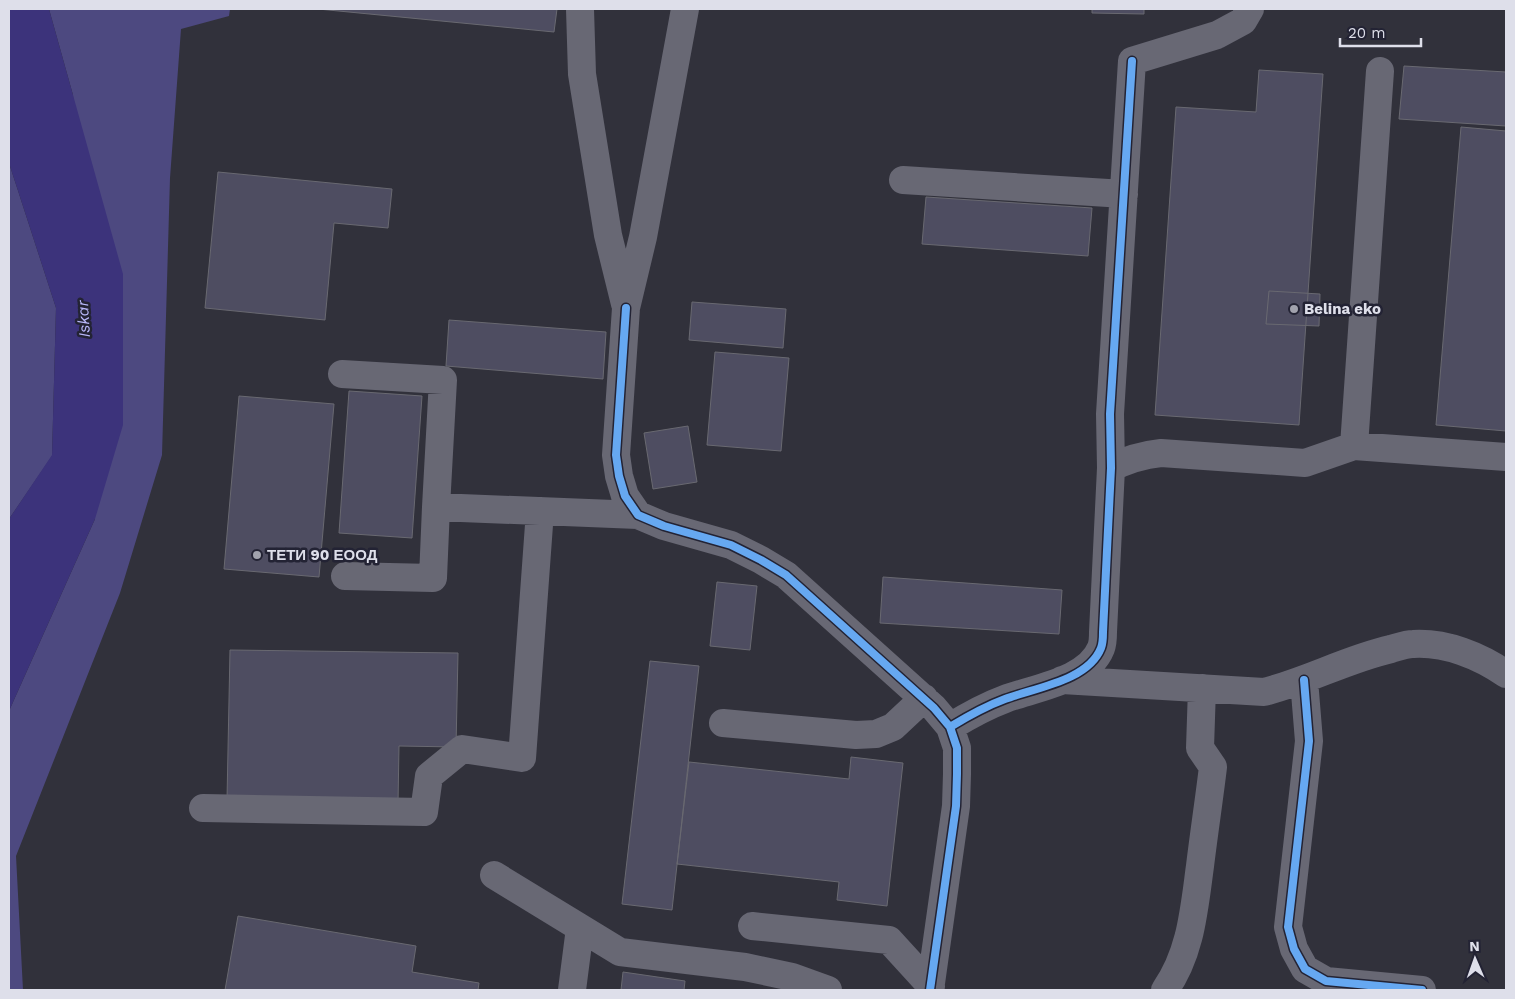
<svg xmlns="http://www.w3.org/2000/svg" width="1515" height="999" font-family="'Work Sans',sans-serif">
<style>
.green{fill:#4d4980}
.water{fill:#3c337b}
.building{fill:#4e4d61;stroke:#696971}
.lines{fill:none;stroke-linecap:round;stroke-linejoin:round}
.minor{stroke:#686874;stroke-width:28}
.cycleway-casing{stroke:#232334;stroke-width:11}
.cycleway{stroke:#66a8f1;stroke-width:8}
.poi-dot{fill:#a1a2ad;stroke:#232334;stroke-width:2}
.labels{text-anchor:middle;stroke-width:5;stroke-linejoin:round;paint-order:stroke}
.poi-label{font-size:15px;font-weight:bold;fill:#dedfea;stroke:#232334;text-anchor:start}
.water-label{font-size:16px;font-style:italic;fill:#b9b8fb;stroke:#232334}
</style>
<rect width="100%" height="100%" fill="#31313b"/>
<!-- green -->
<path class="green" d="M49,9H230L229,16L181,29L170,178L162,455L120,593L16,856L23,990H9V711L95,519L73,95Z
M9,163L56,308L52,456L9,519Z"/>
<!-- water -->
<path class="water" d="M9,9H49L123,274V425L95,519L9,711V519L52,455L56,308L9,163Z"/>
<!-- building -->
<path class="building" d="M318,9H557L554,32Z
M1092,9H1144V14L1092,13Z
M1404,66L1506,72V126L1399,119Z
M1259,70L1323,74L1299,425L1155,415L1176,107L1256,112Z
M1461,127L1506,131V431L1436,425Z
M218,172L392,189L388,228L334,223L325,320L205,308Z
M926,197L1092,208L1088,256L922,244Z
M1269,291L1320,294L1319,326L1266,324Z
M692,302L786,309L783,348L689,340Z
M449,320L606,332L603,379L446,366Z
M715,352L789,358L781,451L707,445Z
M349,391L422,396L412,538L339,533Z
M239,396L334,404L319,577L224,569Z
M688,426L697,482L653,489L644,433Z
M883,577L1062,590L1059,634L880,623Z
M717,582L757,586L750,650L710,646Z
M230,650L458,653L456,747L399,746L398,803L227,800Z
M650,661L699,666L672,910L622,904Z
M851,757L903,763L887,906L837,900L839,882L677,864L689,762L849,779Z
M238,916L416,946L412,972L479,983L478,990H225Z
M623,972L685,981L684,990H621Z"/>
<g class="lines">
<!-- minor -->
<path class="minor" d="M580,9L582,74L608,235L625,304
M685,9L643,237L626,308L616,455L619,476L625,496L638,515L664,526L731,545L761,560L786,575L934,708L950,727L957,748V774L956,806L930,990
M903,180L1124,194
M342,374L443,380L436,507L638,515
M1354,446L1506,457
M1111,468C1128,459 1142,455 1161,453L1305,463L1354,446L1380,71
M345,576L433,578L436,507
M1062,680L1264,692C1308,681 1347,659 1391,649C1398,647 1406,644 1413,644C1446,642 1480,656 1506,674
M1304,680L1309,741L1288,927L1294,949L1305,969L1326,981L1422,990
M723,723L856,735L876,734L893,727L924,698
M950,727C968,716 986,706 1005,699C1034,688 1088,681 1101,648C1103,643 1103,637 1103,632L1111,468L1110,414L1132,61L1217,35L1243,21L1250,9
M203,808L424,812L429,776L462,749L522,758L540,511
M494,875L620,952L745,967L792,977L828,990
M752,926L889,940L931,986
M572,990L580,928
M1165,990C1191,953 1194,910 1200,866C1204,833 1209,800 1213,767L1200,748L1202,688"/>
<defs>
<path id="cycleway" d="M626,308L616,455L619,476L625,496L638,515L664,526L731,545L761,560L786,575L934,708L950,727L957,748V774L956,806L930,990
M1304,680L1309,741L1288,927L1294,949L1305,969L1326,981L1422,990
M950,727C968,716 986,706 1005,699C1034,688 1088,681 1101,648C1103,643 1103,637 1103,632L1111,468L1110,414L1132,61"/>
</defs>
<!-- cycleway casing -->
<use href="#cycleway" class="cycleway-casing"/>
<!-- cycleway -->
<use href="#cycleway" class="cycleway"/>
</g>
<!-- markers -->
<g class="poi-dot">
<circle cx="1294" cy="309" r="5"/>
<circle cx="257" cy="555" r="5"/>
</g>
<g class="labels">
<!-- poi labels -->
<g class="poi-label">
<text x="1304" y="314">Belina eko</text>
<text x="267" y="560">ТЕТИ 90 ЕООД</text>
</g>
<!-- water labels -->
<g class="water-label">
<text transform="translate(83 319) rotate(-93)" y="6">Iskar</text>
</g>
</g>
<!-- border -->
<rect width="1515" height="999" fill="none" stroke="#dedfea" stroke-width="20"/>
<!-- north arrow -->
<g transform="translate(1475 959) rotate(358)" stroke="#232334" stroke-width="4" paint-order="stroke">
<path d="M0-4L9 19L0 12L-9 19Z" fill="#dedfea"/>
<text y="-8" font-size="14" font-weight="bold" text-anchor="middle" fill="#dedfea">N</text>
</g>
<!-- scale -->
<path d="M1340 38v8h81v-8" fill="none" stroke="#dedfea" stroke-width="2.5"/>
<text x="1348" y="38" font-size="15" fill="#dedfea" stroke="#232334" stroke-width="4" paint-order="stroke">20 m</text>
</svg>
